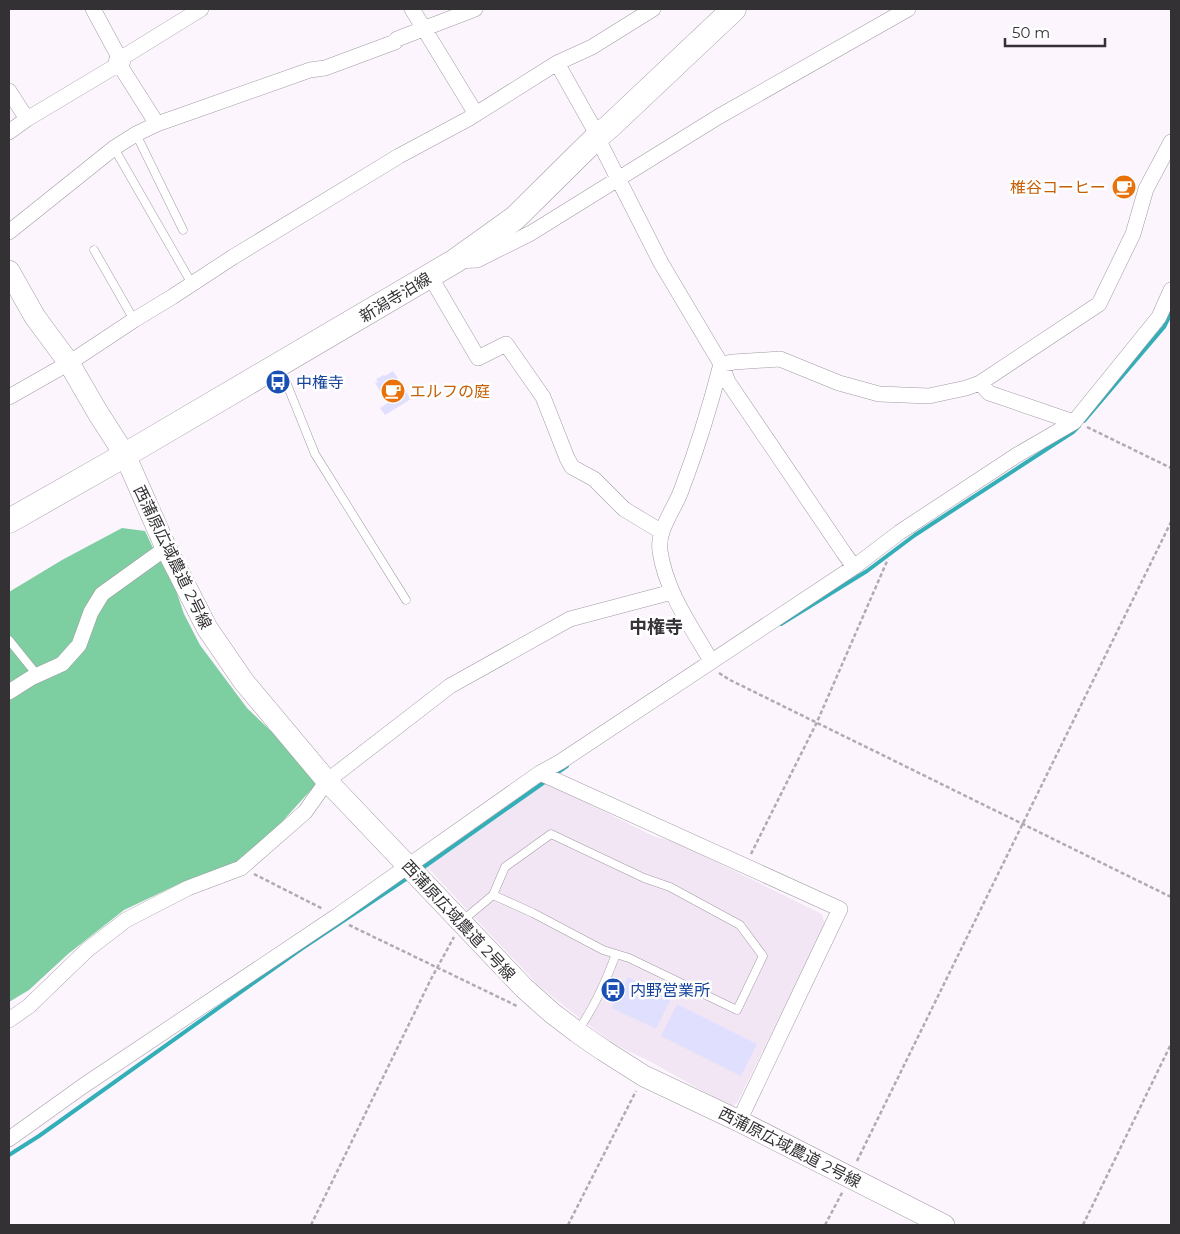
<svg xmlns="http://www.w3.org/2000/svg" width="1180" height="1234" font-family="Montserrat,'Noto Sans JP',sans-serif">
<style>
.built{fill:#f2e6f5}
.forest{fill:#7dcea0}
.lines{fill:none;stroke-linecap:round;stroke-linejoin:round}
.stream{stroke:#34aeb7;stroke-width:4}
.building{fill:#e0dffd}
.lane-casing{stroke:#a29ba3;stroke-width:9}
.street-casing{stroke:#a29ba3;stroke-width:16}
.secondary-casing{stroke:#a29ba3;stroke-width:22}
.primary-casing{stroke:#a29ba3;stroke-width:25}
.path{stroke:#b0aab1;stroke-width:2.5;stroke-dasharray:4 2.5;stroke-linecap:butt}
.lane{stroke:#fff;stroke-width:8}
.street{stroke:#fff;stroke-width:15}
.secondary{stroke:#fff;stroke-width:21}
.primary{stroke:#fff;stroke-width:24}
.labels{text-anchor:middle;stroke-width:5;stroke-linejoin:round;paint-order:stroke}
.food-label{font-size:16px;fill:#c56008;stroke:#fff;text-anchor:end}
.street-label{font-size:16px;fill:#343134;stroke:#fff}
.transit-label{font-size:16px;fill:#164399;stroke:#fff;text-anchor:start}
.neighbourhood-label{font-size:18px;font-weight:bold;fill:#373138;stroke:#fff}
</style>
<rect width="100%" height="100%" fill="#fcf5fe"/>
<!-- built -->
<path class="built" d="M547,783L653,836L675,842L822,914L825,925L737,1103L731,1107L653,1063L614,1044L572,1012L538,985L427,867Z"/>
<!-- forest -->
<path class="forest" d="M122,528L145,531L153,548L171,576L184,614L200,645L247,708L321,779L249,858L181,883L124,910L68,954L29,990L9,1002V592L62,560Z"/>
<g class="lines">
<!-- stream -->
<path class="stream" d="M1084,421L1164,327L1171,313
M781,624L867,571L915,535L1073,432L1079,426
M554,775L567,766
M421,869L546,781
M9,1155L39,1136L301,949L409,877"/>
</g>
<!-- building -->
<path class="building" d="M1117,175L1137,187L1131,199L1111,188Z
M393,371L411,399L385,415L380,408L388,403L375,383L378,382L376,379L384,375L385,376Z
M628,977L671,999L656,1029L612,1008Z
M677,1004L757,1044L741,1076L661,1036Z"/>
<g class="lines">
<defs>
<path id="lane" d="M136,134L183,230
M114,148L192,284
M94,250L134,320
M280,367L315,454L406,600
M9,640L38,676
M462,921L493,895L505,867L551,834L644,878L670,887L740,925L763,956L737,1010L629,958L603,950L533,913L493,895
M578,1030C595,1007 606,981 616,954"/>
<path id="street" d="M93,9L120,59L201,9
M412,9L476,114
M557,63L598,136L602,147L661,263L721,364L728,382L844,553L854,567
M9,91L27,119
M9,132L27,119L119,64L157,124
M9,232L114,148L136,134L157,124L310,70L325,68L395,42L397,39L475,9
M456,261L477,260L531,233L718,117L908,9
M430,276L478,358L506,344L543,397L567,458L572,467L594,479L624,509L662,532
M721,364L734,362L780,359L839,383L879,394L929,396L966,388L980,383L1099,304L1133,234L1146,189L1171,142
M980,383L989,393L1074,422
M9,397L69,363L134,320L172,297L233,257L399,156L468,119L557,63L592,47L653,9
M711,661C691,626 666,592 660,551C657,530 674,510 681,491C697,449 710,407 721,364
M9,692L31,678L62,664L79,645L91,612L102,594L166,548
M540,773L840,909L739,1121
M9,1020L29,1006L87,950L126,920L188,888L241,868L305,812L327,781L450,686L570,619L672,592
M9,1139L83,1086L337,916L540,773L560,762L854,567L900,532L1017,455L1074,422L1159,317L1171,290"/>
<path id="secondary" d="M119,64L120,59
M9,271L35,317L69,363L98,413L125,455L166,548L207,628L244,682L327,781L524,988L552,1013L577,1032L603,1050L644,1076L739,1121L944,1225"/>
<path id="primary" d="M9,521L125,455L455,261L515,218L598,136L610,126L734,9"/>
</defs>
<!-- lane casing -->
<use href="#lane" class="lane-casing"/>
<!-- street casing -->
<use href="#street" class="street-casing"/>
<!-- secondary casing -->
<use href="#secondary" class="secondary-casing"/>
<!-- primary casing -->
<use href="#primary" class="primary-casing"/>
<!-- path -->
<path class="path" d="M1087,427L1171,468
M719,673L730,680L1171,897
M751,854L817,722L888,559
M254,874L323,909
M349,925L517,1006
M857,1161L1171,522
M311,1225L431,979L454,937
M568,1225L636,1091
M825,1225L843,1191
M1083,1225L1171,1044"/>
<!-- lane -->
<use href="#lane" class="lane"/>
<!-- street -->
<use href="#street" class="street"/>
<!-- secondary -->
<use href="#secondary" class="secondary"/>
<!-- primary -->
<use href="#primary" class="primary"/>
</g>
<!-- icons -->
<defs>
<symbol id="cafe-disc" viewBox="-11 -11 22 22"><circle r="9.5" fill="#e8710a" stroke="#fff"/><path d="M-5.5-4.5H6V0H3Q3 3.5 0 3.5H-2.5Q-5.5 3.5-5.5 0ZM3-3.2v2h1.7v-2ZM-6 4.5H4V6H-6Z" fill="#fff"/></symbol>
<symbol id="bus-disc" viewBox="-11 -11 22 22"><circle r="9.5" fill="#1a4fb4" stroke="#fff"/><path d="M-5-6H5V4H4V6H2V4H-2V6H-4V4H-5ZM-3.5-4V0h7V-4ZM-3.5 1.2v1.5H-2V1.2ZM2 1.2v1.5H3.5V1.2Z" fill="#fff"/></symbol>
</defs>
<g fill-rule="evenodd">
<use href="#cafe-disc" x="1110" y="173" width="28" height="28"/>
<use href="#bus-disc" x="264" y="368" width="28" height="28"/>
<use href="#cafe-disc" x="379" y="377" width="28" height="28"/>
<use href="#bus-disc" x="599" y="976" width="28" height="28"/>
</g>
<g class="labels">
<!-- food labels -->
<g class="food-label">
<text x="1106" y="193">椎谷コーヒー</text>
<text x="410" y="397" text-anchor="start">エルフの庭</text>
</g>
<!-- street labels -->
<g class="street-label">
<text transform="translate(395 297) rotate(-31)" y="6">新潟寺泊線</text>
<text transform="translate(173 557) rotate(64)" y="6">西蒲原広域農道 2号線</text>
<text transform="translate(459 920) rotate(47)" y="6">西蒲原広域農道 2号線</text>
<text transform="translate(790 1147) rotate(27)" y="6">西蒲原広域農道 2号線</text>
</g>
<!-- transit labels -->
<g class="transit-label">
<text x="296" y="388">中権寺</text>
<text x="630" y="996">内野営業所</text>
</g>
<!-- neighbourhood labels -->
<g class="neighbourhood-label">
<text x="656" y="633">中権寺</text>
</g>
</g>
<!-- border -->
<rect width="1180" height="1234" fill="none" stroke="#343134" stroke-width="20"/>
<!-- scale -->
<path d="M1005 38v8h100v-8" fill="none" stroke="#343134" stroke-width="2.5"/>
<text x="1012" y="38" font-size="15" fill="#343134" stroke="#ffffff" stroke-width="4" paint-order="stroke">50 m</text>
</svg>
